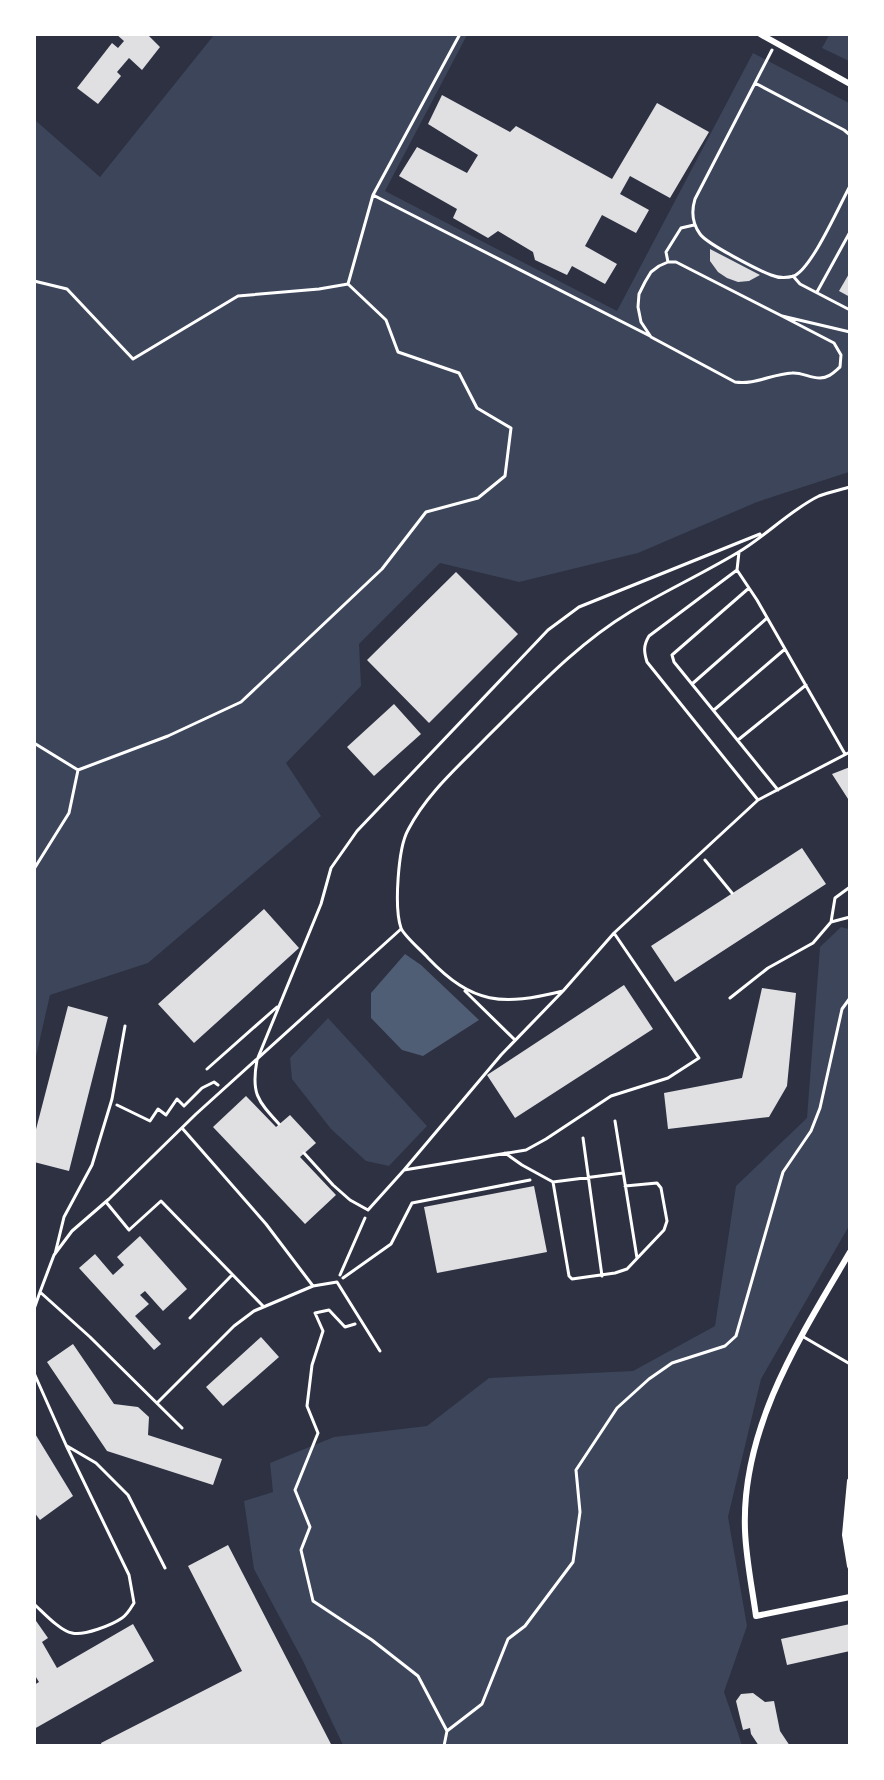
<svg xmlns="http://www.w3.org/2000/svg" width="884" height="1780" font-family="Commissioner,sans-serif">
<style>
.green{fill:#3c4559}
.water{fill:#4f5d75}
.building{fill:#e0e0e3}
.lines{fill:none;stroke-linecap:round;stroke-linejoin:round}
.path{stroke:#fff;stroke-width:3}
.service{stroke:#fff;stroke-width:3}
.minor{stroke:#fff;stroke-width:6}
</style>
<rect width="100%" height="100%" fill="#2d3142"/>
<!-- green -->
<path class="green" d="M214,35H467L385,191L617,311L753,53L849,103V472L757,502L638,553L519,582L440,563L359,644L361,686L286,763L321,816L148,963L50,995L35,1061V120L100,177Z
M829,35H849V61L822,48Z
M841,927L849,929V1226L761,1379L728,1517L747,1626L724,1692L742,1745H343L302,1659L254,1569L244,1501L273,1492L270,1463L334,1437L427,1426L489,1378L633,1371L715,1326L736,1186L807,1118L820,947Z
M328,1018L427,1126L389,1166L366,1161L331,1129L292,1079L290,1058Z"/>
<!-- water -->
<path class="water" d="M405,954L421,965L479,1020L423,1056L402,1050L371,1018V993Z"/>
<!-- building -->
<path class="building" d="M116,34H147L160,47L142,70L129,58L117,72L121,76L98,104L77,88L112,43L118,48L124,41Z
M442,95L510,132L516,126L612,179L657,103L709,132L670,198L630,176L620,194L649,210L636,233L602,215L585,246L617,264L605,284L572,266L567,275L535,260L533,252L498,231L488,238L453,218L457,209L399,176L417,147L467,173L478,155L428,124Z
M710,249L760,275L749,281L738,282L727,278L718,272L710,261Z
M850,272V297L839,291Z
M456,572L518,634L429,723L367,660Z
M394,704L421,734L374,776L347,747Z
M850,767V802L832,774Z
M802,848L826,884L675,982L651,946Z
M264,909L299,948L194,1043L158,1004Z
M624,985L653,1029L515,1118L487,1075Z
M762,988L796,993L787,1086L769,1117L668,1129L664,1093L742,1078Z
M68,1006L108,1017L69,1171L34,1162V1137Z
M246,1096L276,1127L290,1115L316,1143L300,1157L336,1195L305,1224L213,1127Z
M534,1186L547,1252L437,1273L424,1207Z
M140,1236L187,1289L163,1311L145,1291L140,1295L149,1304L135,1316L161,1344L154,1350L79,1268L95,1254L113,1275L124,1265L117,1257Z
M261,1337L279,1357L223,1406L206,1387Z
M73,1344L114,1404L138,1407L149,1417L148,1435L222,1459L213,1485L107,1451L47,1362Z
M34,1432L73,1496L40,1520L34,1512Z
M228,1545L332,1746H102L101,1743L242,1671L188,1566Z
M34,1618L48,1638L42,1642L57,1668L133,1624L154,1661L34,1729V1685L39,1682L34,1674Z
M850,1624V1651L787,1665L781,1639Z
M753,1693L765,1702L774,1701L780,1731L790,1746H759L751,1734L750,1728L743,1730L736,1701L741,1694Z"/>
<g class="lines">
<!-- path -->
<path class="path" d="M755,83L772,50
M850,135L844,130L755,83L695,199C691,212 692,223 700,234C707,244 758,270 771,275C778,278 787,278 794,276C812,268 839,206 850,186
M373,195L460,34
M668,262L666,252L681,228L694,225
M793,276L800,284L850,310
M34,281L67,289L133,359L238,296L319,289L348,284
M348,284L373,195L650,336
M817,292L850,232
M782,316L834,343L841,355L840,367C834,372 829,378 820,378C810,378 801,372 792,373C772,374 755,385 735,382L651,337L641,322L638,307L639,294L645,282L651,272L659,266L668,262H676L782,316L850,332
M34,743L78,770L69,813L34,869
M78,770L168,736L241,702L382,569L426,512L478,498L505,476L511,428L477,408L459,373L398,352L386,320L348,284
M705,860L732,893
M831,922L850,917
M730,998L768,968L813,943L831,922L835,898L850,887
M117,1105L150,1121L158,1109L166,1115L177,1099L184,1106L202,1088L214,1082L218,1085
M340,1275L365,1218
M343,1278L391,1244L412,1203L530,1180
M355,1324L345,1327L329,1310L315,1313L323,1331L312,1365L307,1406L318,1433L295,1490L310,1527L301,1550L313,1601L372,1640L418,1676L447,1731
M444,1746L447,1731L482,1704L508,1639L525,1626L573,1562L580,1512L576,1470L617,1408L649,1379L672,1363L725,1346L736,1336L783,1172L811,1131L820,1108L842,1009L850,998"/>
<!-- service -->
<path class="service" d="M739,552L737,570L757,600L845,754
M737,570L649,636C643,646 644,652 647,662L758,800
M749,588L672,655L674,662L778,790
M692,684L767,618
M714,710L785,649
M738,740L806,685
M465,991L515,1040
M563,991C502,1006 473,1005 428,958C422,951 404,936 401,928C394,908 398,848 408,830C427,793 459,766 487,737C533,692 574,646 630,612C665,591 702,574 737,553C765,537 790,510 819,496C829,492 840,490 850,487
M207,1069L277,1007
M615,1121L637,1258
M279,1124C257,1100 251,1093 257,1060L321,904L331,868L357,831L548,630L579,607L760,534
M182,1128L266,1224L313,1286
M583,1138L602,1276
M304,1153L333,1185L350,1200L368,1210L404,1170L526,1150L546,1139L611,1096L668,1078L699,1058L614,933
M505,1153L522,1165L553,1182L569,1276L572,1279L615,1273L627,1269L664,1230L667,1221L661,1188L657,1183L625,1186
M404,1170L501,1055L563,991L614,933L758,800L850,752
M553,1182L623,1173
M106,1202L129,1230L161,1201L263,1306
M55,1254L64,1217L92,1165L112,1099L125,1026
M34,1309L40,1292
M190,1318L232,1275
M802,1336L850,1364
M34,1373L66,1445L129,1575L134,1603C131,1608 127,1615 122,1618C112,1625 84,1636 72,1633C60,1631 43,1612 34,1604
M157,1403L234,1326L254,1311L313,1286L337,1282L380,1351
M182,1428L90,1337L40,1292L54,1255L72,1231L109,1199L196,1114L401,929
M67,1446L96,1463L128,1495L165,1568"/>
<!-- minor -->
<path class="minor" d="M760,34L850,84
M850,1252C800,1337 741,1428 745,1530C746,1559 752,1587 756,1616L850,1597
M850,1481L845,1535L850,1566"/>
</g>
<!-- border -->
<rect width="884" height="1780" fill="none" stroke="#ffffff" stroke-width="72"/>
</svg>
